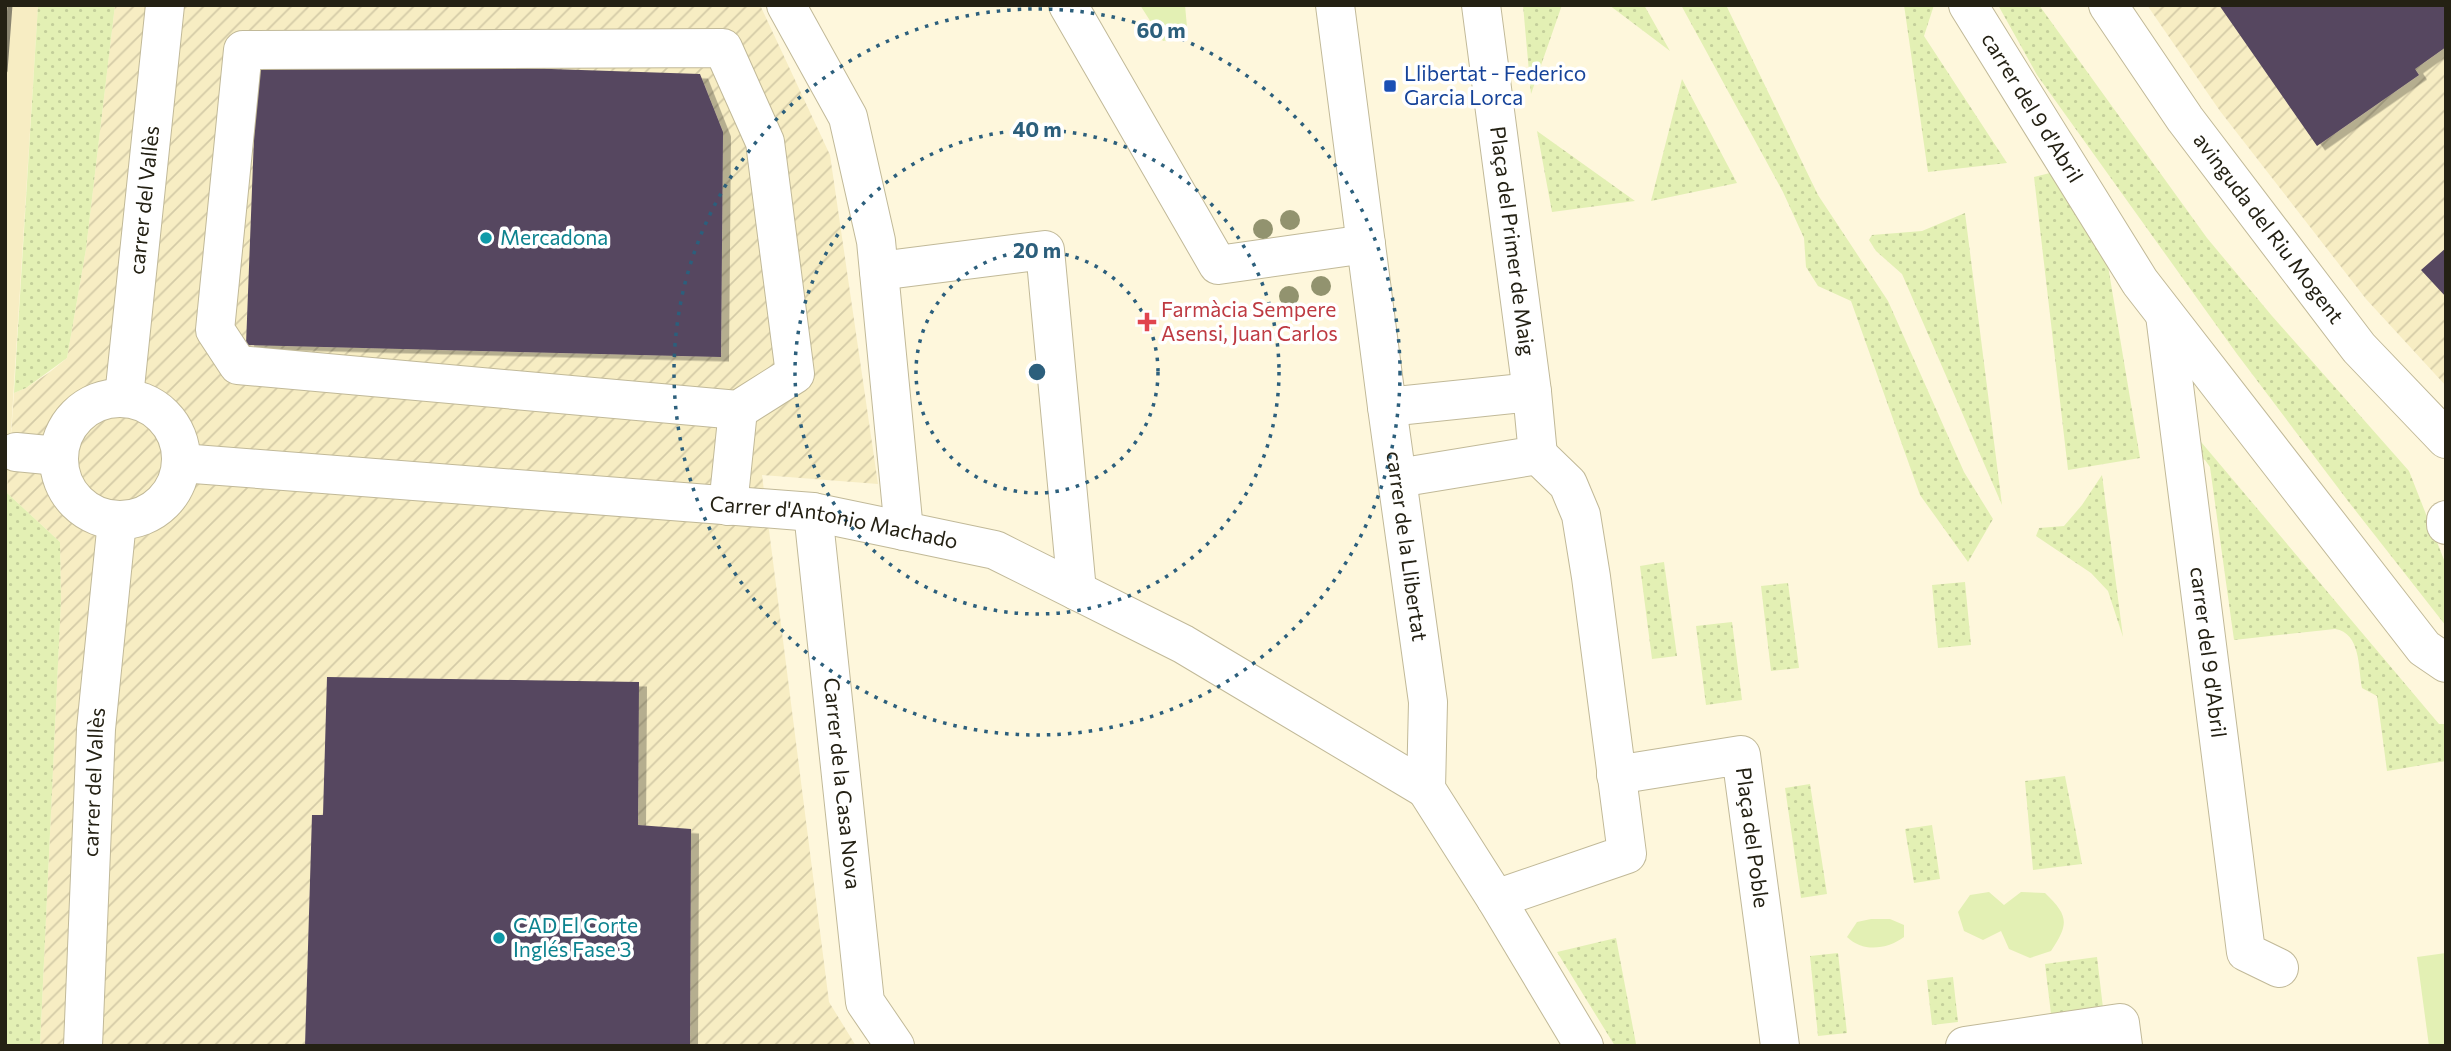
<svg xmlns="http://www.w3.org/2000/svg" width="2451" height="1051" font-family="Commissioner,sans-serif">
<style>
.built{fill:#f7edc3}
.industrial{fill:url(#industrial-furrows)}
.grass{fill:url(#grass-dots)}
.park{fill:#e3f0b4}
.building{fill:#564760;filter:url(#shadow)}
.lines{fill:none;stroke-linecap:round;stroke-linejoin:round}
.minor-casing{stroke:#c1b998;stroke-width:40}
.minor{stroke:#fff;stroke-width:38}
.rail{stroke:#898470;stroke-width:5}
.tree{fill:#92936f}
.ring{fill:none;stroke:#2c5f7c;stroke-width:3.5;stroke-dasharray:3.5 7}
.transit-dot{fill:#1a4fb4;stroke:#fff;stroke-width:2.5}
.culture-dot{fill:#0f9aa8;stroke:#fff;stroke-width:2.5}
.health-dot{fill:#e0444e;stroke:#fff;stroke-width:2.5}
.labels{text-anchor:middle;stroke-width:7;stroke-linejoin:round;paint-order:stroke}
.transit-label{font-size:21px;fill:#164399;stroke:#fff;text-anchor:start}
.street-label{font-size:21px;fill:#242114;stroke:#fff}
.culture-label{font-size:21px;fill:#0d838f;stroke:#fff;text-anchor:start}
.health-label{font-size:21px;fill:#be3a42;stroke:#fff;text-anchor:start}
.centre{fill:#2c5f7c;stroke:#fff;stroke-width:3.5}
.ring-label{font-size:21px;text-anchor:middle;font-weight:bold;fill:#2c5f7c;stroke:#fff;stroke-width:7;stroke-linejoin:round;paint-order:stroke}
</style>
<defs>
<pattern id="industrial-furrows" width="10" height="10" patternUnits="userSpaceOnUse" patternTransform="scale(1.75)"><rect width="10" height="10" fill="#f7edc3"/><path d="M-1 1l2-2M0 10L10 0M9 11l2-2" fill="none" stroke="#d4cba7"/></pattern>
<pattern id="grass-dots" width="8" height="8" patternUnits="userSpaceOnUse" patternTransform="scale(1.75)"><rect width="8" height="8" fill="#e3f0b4"/><path d="M2 2h.1M6 6h.1" fill="none" stroke="#c3ce9a" stroke-width="1.8" stroke-linecap="round"/></pattern>
<filter id="shadow"><feDropShadow dx="8" dy="4.5" stdDeviation="0" flood-color="#0004"/></filter>
</defs>
<rect width="100%" height="100%" fill="#fef7dc"/>
<!-- built -->
<path class="built" d="M5,5H38L5,525Z"/>
<!-- industrial -->
<path class="industrial" d="M115,5H760L830,155L878,484L762,475L829,1002L856,1046H40L61,600L60,542L7,493L14,393L26,388L50,372L67,358L86,249Z
M2147,5H2446V386L2366,299L2220,111Z"/>
<!-- grass -->
<path class="grass" d="M38,5H115L86,249L67,358L26,388L14,393Z
M1523,5H1562L1531,94Z
M1609,5H1644L1670,51Z
M1681,5H1726L1818,195L1888,301L1964,472L1993,519L1968,562L1920,495L1851,301L1818,286L1806,267L1804,238L1783,192Z
M1904,5H1934L1924,36L2007,163L1928,172Z
M1998,5H2039L2207,238L2272,316L2409,471L2446,565V626L2348,501L2237,354L2037,75Z
M1682,79L1737,183L1651,201Z
M1537,131L1635,201L1552,212Z
M2050,173L2107,260L2140,458L2068,470L2034,177Z
M1965,213L2002,505L1902,274L1876,251L1869,240L1872,235L1922,231Z
M2196,436L2439,724H2446V761L2387,771L2377,696L2362,688C2358,667 2361,633 2335,629L2234,640L2210,467L2205,460L2200,458Z
M2102,475L2123,637L2108,591L2091,573L2036,536L2039,528L2064,526L2082,505Z
M7,493L60,542L61,600L40,1046H5V525Z
M1664,562L1677,656L1652,659L1640,566Z
M1965,582L1971,645L1938,648L1932,585Z
M1788,583L1799,668L1771,671L1761,586Z
M1732,622L1742,700L1706,705L1696,626Z
M2065,776L2082,864L2033,870L2025,781Z
M1810,784L1827,894L1801,898L1785,788Z
M1932,825L1940,879L1914,883L1905,829Z
M1616,938L1636,1044L1640,1046H1615L1557,952Z
M1838,953L1847,1033L1818,1036L1810,956Z
M2097,957L2103,1008L2051,1014L2045,964Z
M1953,977L1958,1022L1932,1025L1927,980Z"/>
<!-- park -->
<path class="park" d="M1140,5H1185L1188,38L1163,41Z
M1989,892L2004,905L2021,892L2045,893C2069,916 2069,924 2051,951L2030,958L2009,949L2001,931L1983,940L1964,931L1958,912L1970,895Z
M1871,919H1890L1904,925V937C1888,949 1863,953 1847,937L1857,922Z
M2446,953V1046H2429L2417,957Z"/>
<!-- building -->
<path class="building" d="M2219,5H2446V47L2415,69L2419,75L2317,146Z
M257,59L700,74L723,132L721,357L246,345Z
M2446,248V297L2421,270Z
M327,677L639,682L638,825L691,829L690,1046H305L312,815H323Z"/>
<g class="lines">
<defs>
<g id="minor">
<path d="M786,5L848,117L876,241L904,531"/>
<path d="M1068,5L1218,265L1366,244"/>
<path id="s1" d="M1335,5L1387,407L1428,702L1426,789L1496,899L1584,1046"/>
<path id="s2" d="M1481,5L1532,392"/>
<path id="s3" d="M1968,5L2140,282L2424,648L2446,663"/>
<path id="s4" d="M2108,5L2185,119L2359,348L2446,439"/>
<path d="M723,48L765,142L795,374L738,410L238,365L215,330L243,50Z"/>
<path d="M879,271L1045,250L1077,591"/>
<path id="s5" d="M2165,315L2246,952L2279,968"/>
<path id="s6" d="M124,397L165,5"/>
<circle cx="120" cy="459" r="61"/>
<path d="M1387,407L1532,392L1538,455L1398,478"/>
<path d="M16,452L58,456"/>
<path id="s7" d="M181,463L813,512L995,550L1183,644L1426,789"/>
<path d="M728,506L738,410"/>
<path id="s8" d="M813,512L865,1002L895,1046"/>
<path d="M2446,520V525"/>
<path id="s9" d="M1616,775L1741,755L1780,1046"/>
<path d="M1496,899L1627,854L1591,577L1581,515L1568,484L1538,455"/>
<path id="s10" d="M83,1046L96,729L117,521"/>
<path d="M1965,1046L2120,1023L2123,1046"/>
</g>
</defs>
<!-- minor casing -->
<use href="#minor" class="minor-casing"/>
<!-- minor -->
<use href="#minor" class="minor"/>
<!-- rail -->
<path class="rail" d="M5,71L10,5"/>
</g>
<!-- trees -->
<g class="tree">
<circle cx="1290" cy="220" r="10"/>
<circle cx="1263" cy="229" r="10"/>
<circle cx="1321" cy="286" r="10"/>
<circle cx="1289" cy="296" r="10"/>
</g>
<!-- distance rings -->
<g class="ring">
<circle cx="1037" cy="372" r="121"/>
<circle cx="1037" cy="372" r="242"/>
<circle cx="1037" cy="372" r="363"/>
</g>
<!-- markers -->
<rect class="transit-dot" x="1383" y="79" width="14" height="14" rx="3.5"/>
<g class="culture-dot">
<circle cx="486" cy="238" r="7"/>
<circle cx="499" cy="938" r="7"/>
</g>
<path class="health-dot" d="M1143.5 311.5h7v7h7v7h-7v7h-7v-7h-7v-7h7z"/>
<g class="labels">
<!-- transit labels -->
<g class="transit-label">
<text x="1404" y="81">Llibertat - Federico<tspan x="1404" dy="24">Garcia Lorca</tspan></text>
</g>
<!-- street labels -->
<g class="street-label">
<text dy="7" stroke="none"><textPath href="#s3" startOffset="121">carrer del 9 d'Abril</textPath></text>
<text dy="7" stroke="none"><textPath href="#s6" startOffset="198">carrer del Vallès</textPath></text>
<text dy="7" stroke="none"><textPath href="#s4" startOffset="275">avinguda del Riu Mogent</textPath></text>
<text dy="7" stroke="none"><textPath href="#s2" startOffset="238">Plaça del Primer de Maig</textPath></text>
<text dy="7" stroke="none"><textPath href="#s7" startOffset="656">Carrer d'Antonio Machado</textPath></text>
<text dy="7" stroke="none"><textPath href="#s1" startOffset="546">carrer de la Llibertat</textPath></text>
<text dy="7" stroke="none"><textPath href="#s5" startOffset="340">carrer del 9 d'Abril</textPath></text>
<text dy="7" stroke="none"><textPath href="#s10" startOffset="264">carrer del Vallès</textPath></text>
<text dy="7" stroke="none"><textPath href="#s8" startOffset="273">Carrer de la Casa Nova</textPath></text>
<text dy="7" stroke="none"><textPath href="#s9" startOffset="210">Plaça del Poble</textPath></text>
</g>
<!-- culture labels -->
<g class="culture-label">
<text x="500" y="245">Mercadona</text>
<text x="513" y="933">CAD El Corte<tspan x="513" dy="24">Inglés Fase 3</tspan></text>
</g>
<!-- health labels -->
<g class="health-label">
<text x="1161" y="317">Farmàcia Sempere<tspan x="1161" dy="24">Asensi, Juan Carlos</tspan></text>
</g>
</g>
<circle cx="1037" cy="372" r="10" class="centre"/>
<g class="ring-label">
<text x="1161" y="38">60 m</text>
<text x="1037" y="137">40 m</text>
<text x="1037" y="258">20 m</text>
</g>
<!-- border -->
<rect width="2451" height="1051" fill="none" stroke="#242114" stroke-width="14"/>
</svg>
